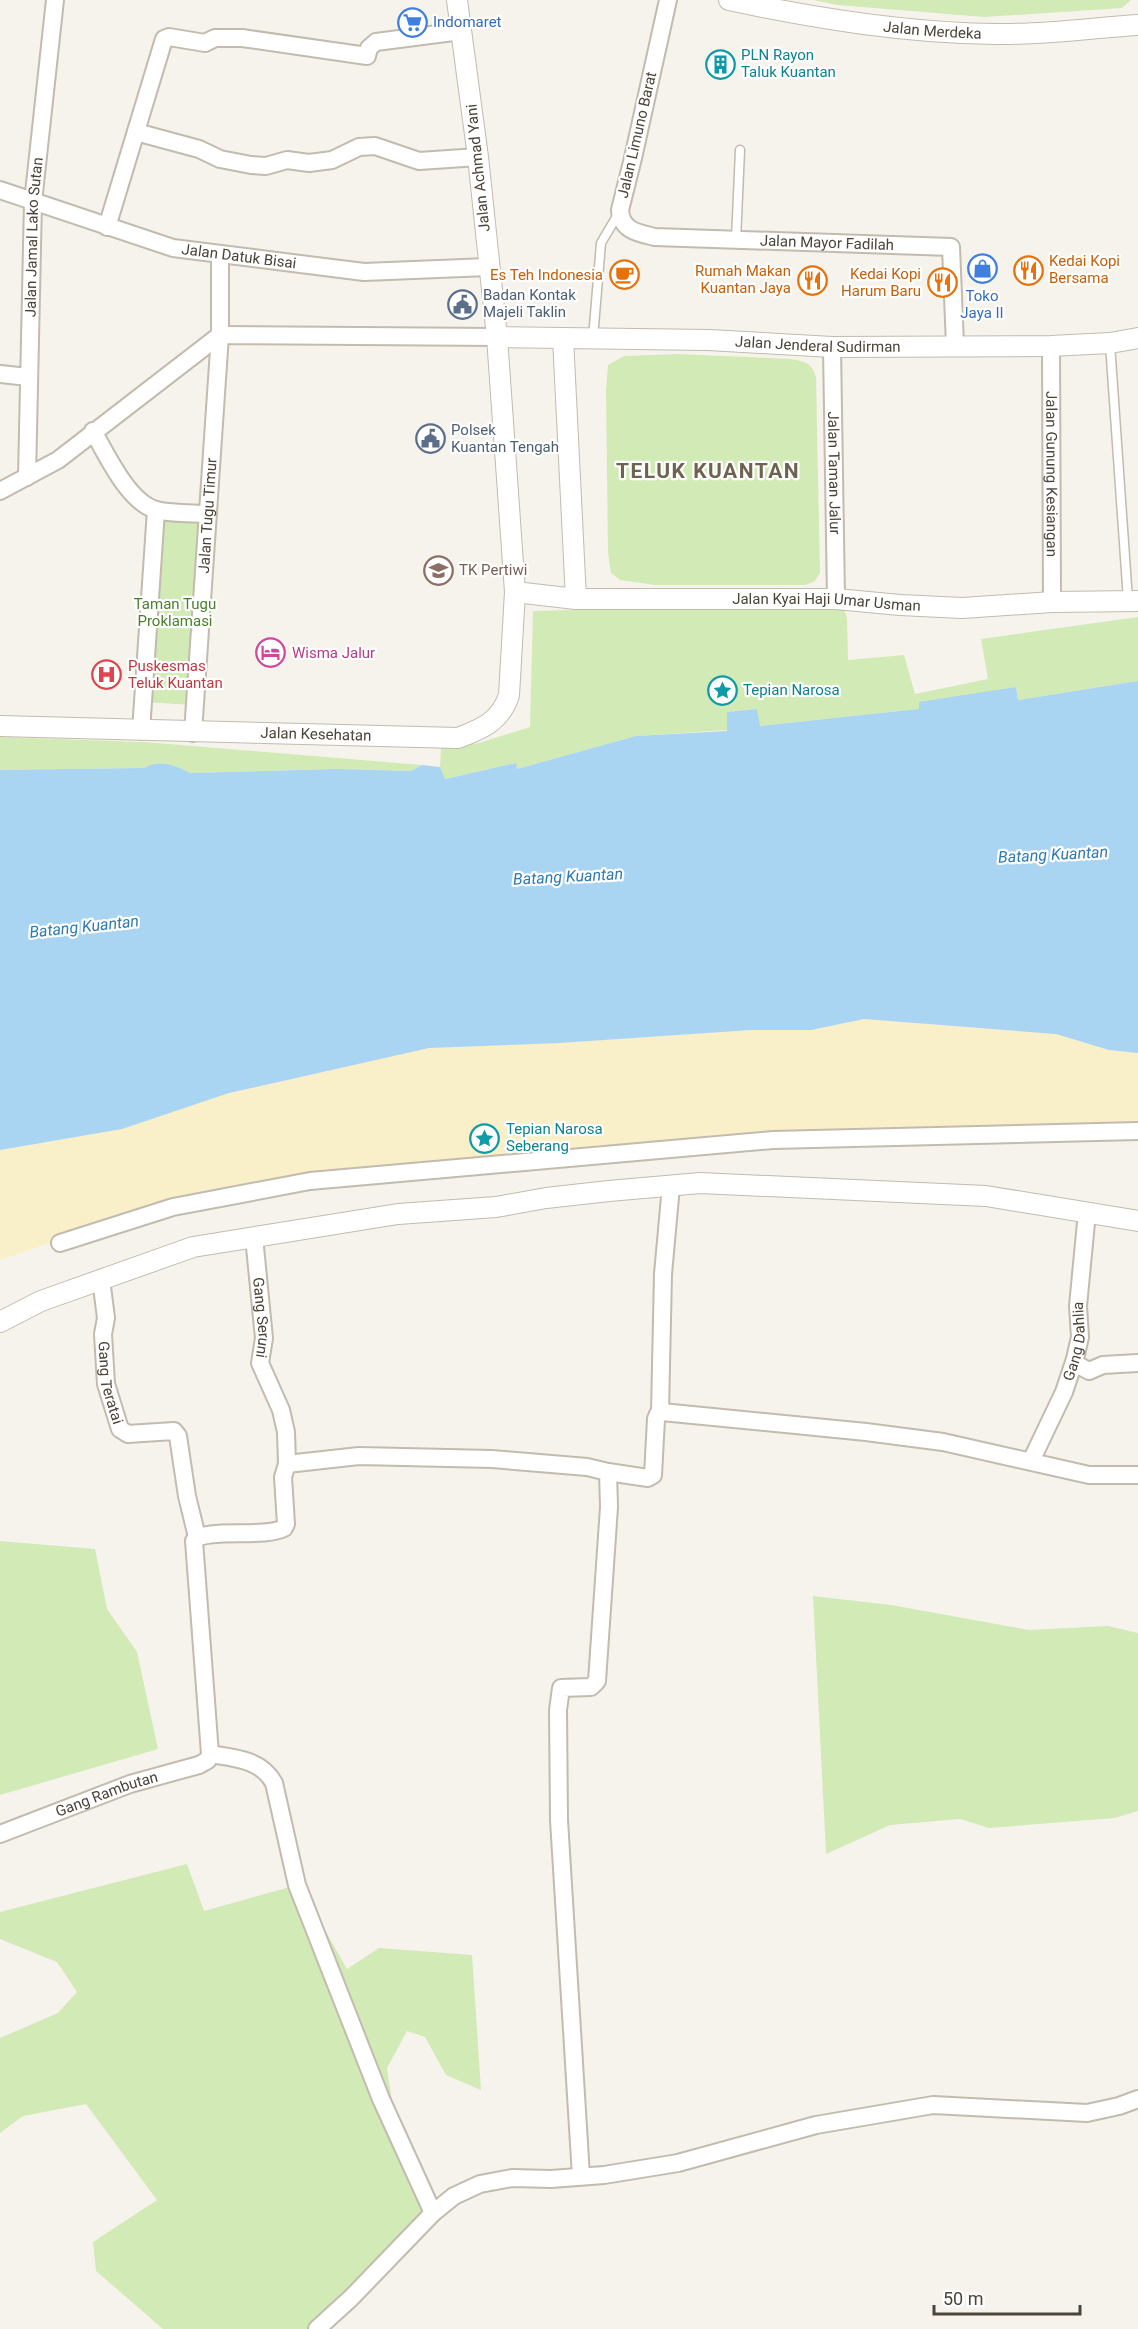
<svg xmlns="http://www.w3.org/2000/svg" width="1138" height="2329" font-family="Roboto,sans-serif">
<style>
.green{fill:#d2eab5}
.sand{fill:#f9efc9}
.water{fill:#a9d4f2}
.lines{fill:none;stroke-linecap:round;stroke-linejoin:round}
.service-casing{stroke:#c2bbae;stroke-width:11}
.minor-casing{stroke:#c2bbae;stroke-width:20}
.tertiary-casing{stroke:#c2bbae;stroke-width:22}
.service{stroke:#fff;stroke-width:8}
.minor{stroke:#fff;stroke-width:16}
.tertiary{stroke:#fff;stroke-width:20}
.labels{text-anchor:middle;stroke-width:4.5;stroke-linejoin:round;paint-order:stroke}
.shop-label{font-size:15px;fill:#366cbe;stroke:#fff;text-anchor:start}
.street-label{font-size:15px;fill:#4b4439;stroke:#fff}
.culture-label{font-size:15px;fill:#0d838f;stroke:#fff;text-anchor:start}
.food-label{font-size:15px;fill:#c56008;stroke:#fff;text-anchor:end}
.service-label{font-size:15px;fill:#4e5e75;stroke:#fff;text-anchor:start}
.education-label{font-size:15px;fill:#785e54;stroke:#fff;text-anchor:start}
.park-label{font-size:15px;fill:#4a7f2a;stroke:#fff}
.hotel-label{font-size:15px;fill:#b23c85;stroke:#fff;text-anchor:start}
.health-label{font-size:15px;fill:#be3a42;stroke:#fff;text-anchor:start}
.water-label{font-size:16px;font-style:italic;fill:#2e7ab2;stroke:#fff}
.district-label{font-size:21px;font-weight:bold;letter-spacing:1.5px;fill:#6e6250;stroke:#fff}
</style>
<rect width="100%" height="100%" fill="#f6f3ec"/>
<!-- green -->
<path class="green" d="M813,0H1131L1122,8L984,17L838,5Z
M678,354L790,359C804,361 813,363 816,378L820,573L814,582L805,585H655L620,580L611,573L608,553L606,390L608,365L624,356Z
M159,519L204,523L191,705L146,702Z
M689,607L844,609L847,618L848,660L904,655L915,694L988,679L981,639L1138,617V681L1018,700L1016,687L920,709L759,726L757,709L727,712L728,730L636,736L517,769L515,763L444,779L440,767L441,748L479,743L530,727L533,611Z
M0,737L144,742L422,765L411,771L338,769L190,773C175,765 160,759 144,768L0,770Z
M0,1541L95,1549L107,1609L137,1652L158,1749L0,1795Z
M813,1596L891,1605L1029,1630L1108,1626L1138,1633V1811L1115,1818L989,1828L960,1819L890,1825L826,1854Z
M187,1864L204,1911L290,1887L322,1925L347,1969L379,1948L472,1955L481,2090L446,2075L425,2037L407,2031L387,2068L393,2108L433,2203L307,2329H163L96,2271L93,2242L157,2200L86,2104L23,2116L0,2133V2038L58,2013L77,1992L57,1962L0,1939V1912Z"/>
<!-- sand -->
<path class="sand" d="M864,1019L1056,1034L1109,1050L1138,1053V1127L711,1147L185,1197L0,1260V1150L122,1129L229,1093L429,1048L560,1043L751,1030H811Z"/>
<!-- water -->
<path class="water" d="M1138,681V1053L1109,1050L1056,1034L864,1019L811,1030H751L560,1043L429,1048L229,1093L122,1129L0,1150V770L144,768C160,759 175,765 190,773L338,769L411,771L422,765L440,767L445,779L516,763L517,769L636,736L727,731V712L757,709L760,726L919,709V702L1016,687L1018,700Z"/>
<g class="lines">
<defs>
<path id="service" d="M736,240L740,150
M593,338L601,243L620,211
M1110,344L1128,600"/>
<g id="minor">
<path id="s1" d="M668,0L633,158L620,210C621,231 639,233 655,237L951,247L955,345"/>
<path d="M136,132L199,149L220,159L251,165L266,166L287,160L309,163L332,160L359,147L375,146L419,161L478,157"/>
<path id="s2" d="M0,190L173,248L364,272L488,267"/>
<path d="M107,227L164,39L169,37L205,43L215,38H242L367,56L369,48L376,42L461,31"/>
<path id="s3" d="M1051,346L1052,602"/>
<path id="s4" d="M832,347L836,599"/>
<path d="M0,374L28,377"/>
<path d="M93,431C107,455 128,502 156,510C172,514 192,513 208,514"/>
<path id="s5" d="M27,477L33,202L55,0"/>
<path d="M0,491L58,460L220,335L497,337"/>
<path d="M141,731L156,510"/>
<path id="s6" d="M193,733L220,335V254"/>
<path id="s7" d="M254,1237L264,1338L260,1363L281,1410L286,1432L287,1464"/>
<path d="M60,1243L173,1207L310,1181L773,1140L1138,1131"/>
<path id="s8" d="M101,1279L106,1318L103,1334L106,1384L120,1429L128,1434L174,1431L178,1436L187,1496L197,1537"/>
<path d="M1074,1363L1089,1371L1103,1365L1138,1363"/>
<path d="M660,1412L663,1274L671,1186"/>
<path id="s9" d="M1031,1461L1064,1392L1075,1359L1080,1337L1078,1306L1087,1212"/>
<path d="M608,1472L648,1478L653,1475L656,1419L658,1414L662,1412L866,1432L943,1442L1089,1475H1138"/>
<path d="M210,1754L194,1541C205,1527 263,1539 284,1528L286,1524L283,1477L287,1464L359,1456L492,1459L587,1467L608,1472L609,1507L597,1681L591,1687L561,1688L558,1710L559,1820L581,2176"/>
<path d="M210,1754C234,1758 261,1759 274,1783L297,1885L381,2099L433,2213"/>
<path id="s10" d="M0,1834L130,1784L199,1765L208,1760L210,1754"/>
<path d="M317,2329L351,2298L433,2213L454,2196L480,2184L512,2178L551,2179L604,2175L678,2163L816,2125L933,2105L1087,2113L1119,2106L1138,2099"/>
</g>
<g id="tertiary">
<path id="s11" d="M729,0C818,19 906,33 996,34C1043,35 1091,28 1138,25"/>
<path id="s12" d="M497,337L709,340L832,347L1051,346L1110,343L1138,338"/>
<path d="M563,338L576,599"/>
<path id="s13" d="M515,592L576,599H836L900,605L962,608L1052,602L1138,601"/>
<path id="s14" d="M0,726L458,738C482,729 501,721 509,695L515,592L497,337L478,157L457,0"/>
<path d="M0,1322L41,1301L193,1247L398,1214L496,1207L546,1198L609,1191L700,1183L986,1196L1138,1221"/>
</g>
</defs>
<!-- service casing -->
<use href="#service" class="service-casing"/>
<!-- minor casing -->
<use href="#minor" class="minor-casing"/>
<!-- tertiary casing -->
<use href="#tertiary" class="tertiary-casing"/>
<!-- service -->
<use href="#service" class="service"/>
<!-- minor -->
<use href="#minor" class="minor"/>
<!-- tertiary -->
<use href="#tertiary" class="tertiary"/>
</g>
<!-- icons -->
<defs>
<symbol id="supermarket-ring" viewBox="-11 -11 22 22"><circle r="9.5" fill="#fff" stroke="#3f7fe0" stroke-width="1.5"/><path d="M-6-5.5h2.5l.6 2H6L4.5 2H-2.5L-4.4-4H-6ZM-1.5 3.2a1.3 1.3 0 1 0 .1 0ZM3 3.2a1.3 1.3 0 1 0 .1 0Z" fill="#3f7fe0"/></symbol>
<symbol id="building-ring" viewBox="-11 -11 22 22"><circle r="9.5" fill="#fff" stroke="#0f9aa8" stroke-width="1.5"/><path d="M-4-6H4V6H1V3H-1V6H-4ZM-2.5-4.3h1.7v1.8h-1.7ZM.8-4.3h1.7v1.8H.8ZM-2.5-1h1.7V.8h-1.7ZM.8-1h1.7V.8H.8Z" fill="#0f9aa8"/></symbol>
<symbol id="shop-ring" viewBox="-11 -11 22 22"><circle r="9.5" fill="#fff" stroke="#3f7fe0" stroke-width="1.5"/><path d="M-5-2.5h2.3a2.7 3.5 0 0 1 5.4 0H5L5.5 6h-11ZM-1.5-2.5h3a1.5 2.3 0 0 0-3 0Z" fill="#3f7fe0"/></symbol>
<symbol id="restaurant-ring" viewBox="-11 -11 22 22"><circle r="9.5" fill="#fff" stroke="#e8710a" stroke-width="1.5"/><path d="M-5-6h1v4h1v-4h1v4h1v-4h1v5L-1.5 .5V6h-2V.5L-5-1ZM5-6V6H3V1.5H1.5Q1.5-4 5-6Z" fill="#e8710a"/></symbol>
<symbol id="cafe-ring" viewBox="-11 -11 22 22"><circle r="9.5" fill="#fff" stroke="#e8710a" stroke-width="1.5"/><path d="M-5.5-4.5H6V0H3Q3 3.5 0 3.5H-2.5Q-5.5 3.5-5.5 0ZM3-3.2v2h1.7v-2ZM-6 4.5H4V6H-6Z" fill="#e8710a"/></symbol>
<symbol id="civic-ring" viewBox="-11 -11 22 22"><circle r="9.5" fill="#fff" stroke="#5c6f8a" stroke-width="1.5"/><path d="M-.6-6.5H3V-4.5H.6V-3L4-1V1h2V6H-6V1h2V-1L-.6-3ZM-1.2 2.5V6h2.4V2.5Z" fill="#5c6f8a"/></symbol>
<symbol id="school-ring" viewBox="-11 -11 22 22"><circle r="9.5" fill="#fff" stroke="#8d6e63" stroke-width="1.5"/><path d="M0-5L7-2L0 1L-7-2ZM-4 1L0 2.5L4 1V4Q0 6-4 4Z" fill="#8d6e63"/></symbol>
<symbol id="hotel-ring" viewBox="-11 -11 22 22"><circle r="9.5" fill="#fff" stroke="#d1479c" stroke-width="1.5"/><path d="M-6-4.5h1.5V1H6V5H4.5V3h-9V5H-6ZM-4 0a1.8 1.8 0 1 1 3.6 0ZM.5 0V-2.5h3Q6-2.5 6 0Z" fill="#d1479c"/></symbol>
<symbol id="hospital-ring" viewBox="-11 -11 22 22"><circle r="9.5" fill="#fff" stroke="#e0444e" stroke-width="1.5"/><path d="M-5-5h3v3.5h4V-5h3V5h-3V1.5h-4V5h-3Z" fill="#e0444e"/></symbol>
<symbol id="sight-ring" viewBox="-11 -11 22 22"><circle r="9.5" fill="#fff" stroke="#0f9aa8" stroke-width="1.5"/><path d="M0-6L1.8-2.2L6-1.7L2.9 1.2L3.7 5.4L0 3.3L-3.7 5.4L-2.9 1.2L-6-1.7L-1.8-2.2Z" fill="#0f9aa8"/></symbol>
</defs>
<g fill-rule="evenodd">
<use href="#supermarket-ring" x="396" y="6" width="33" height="33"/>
<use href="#building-ring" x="704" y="48" width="33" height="33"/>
<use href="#shop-ring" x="966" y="252" width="33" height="33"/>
<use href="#restaurant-ring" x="1012" y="254" width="33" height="33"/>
<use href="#cafe-ring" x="608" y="258" width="33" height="33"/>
<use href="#restaurant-ring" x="796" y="264" width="33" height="33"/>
<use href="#restaurant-ring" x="926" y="266" width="33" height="33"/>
<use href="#civic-ring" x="446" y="288" width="33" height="33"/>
<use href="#civic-ring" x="414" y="422" width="33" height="33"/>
<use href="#school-ring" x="422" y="554" width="33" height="33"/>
<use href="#hotel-ring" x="254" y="636" width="33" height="33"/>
<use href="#hospital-ring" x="90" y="658" width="33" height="33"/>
<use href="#sight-ring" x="706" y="674" width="33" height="33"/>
<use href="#sight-ring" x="468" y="1122" width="33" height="33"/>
</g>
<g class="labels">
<!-- shop labels -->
<g class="shop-label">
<text x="433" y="27">Indomaret</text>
<text x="982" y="301" text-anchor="middle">Toko<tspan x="982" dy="17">Jaya II</tspan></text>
</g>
<!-- street labels -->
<g class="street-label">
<text dy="5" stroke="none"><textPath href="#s11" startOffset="206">Jalan Merdeka</textPath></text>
<text transform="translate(637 135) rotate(-77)" y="5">Jalan Limuno Barat</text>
<text transform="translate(478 168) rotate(-96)" y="5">Jalan Achmad Yani</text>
<text dy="5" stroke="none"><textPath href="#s5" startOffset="240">Jalan Jamal Lako Sutan</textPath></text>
<text dy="5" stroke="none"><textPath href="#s1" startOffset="436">Jalan Mayor Fadilah</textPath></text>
<text dy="5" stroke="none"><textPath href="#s2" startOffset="249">Jalan Datuk Bisai</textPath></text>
<text dy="5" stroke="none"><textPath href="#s12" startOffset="321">Jalan Jenderal Sudirman</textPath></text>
<text dy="5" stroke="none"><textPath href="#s4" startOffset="126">Jalan Taman Jalur</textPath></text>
<text dy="5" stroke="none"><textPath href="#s3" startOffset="128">Jalan Gunung Kesiangan</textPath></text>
<text dy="5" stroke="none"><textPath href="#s6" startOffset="218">Jalan Tugu Timur</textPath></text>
<text dy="5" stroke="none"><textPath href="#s13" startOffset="312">Jalan Kyai Haji Umar Usman</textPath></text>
<text dy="5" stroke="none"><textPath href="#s14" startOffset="316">Jalan Kesehatan</textPath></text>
<text dy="5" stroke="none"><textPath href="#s7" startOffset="81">Gang Seruni</textPath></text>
<text dy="5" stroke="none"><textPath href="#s9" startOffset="129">Gang Dahlia</textPath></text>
<text dy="5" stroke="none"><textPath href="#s8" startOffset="105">Gang Teratai</textPath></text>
<text dy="5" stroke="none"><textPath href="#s10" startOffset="114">Gang Rambutan</textPath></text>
</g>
<!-- culture labels -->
<g class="culture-label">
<text x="741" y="60">PLN Rayon<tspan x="741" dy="17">Taluk Kuantan</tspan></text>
<text x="743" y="695">Tepian Narosa</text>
<text x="506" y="1134">Tepian Narosa<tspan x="506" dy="17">Seberang</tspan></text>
</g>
<!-- food labels -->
<g class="food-label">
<text x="1049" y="266" text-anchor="start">Kedai Kopi<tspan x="1049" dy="17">Bersama</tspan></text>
<text x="791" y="276">Rumah Makan<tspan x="791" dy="17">Kuantan Jaya</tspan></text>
<text x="921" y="279">Kedai Kopi<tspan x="921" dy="17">Harum Baru</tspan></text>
<text x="603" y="280">Es Teh Indonesia</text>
</g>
<!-- service labels -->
<g class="service-label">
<text x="483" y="300">Badan Kontak<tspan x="483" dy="17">Majeli Taklin</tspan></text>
<text x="451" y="435">Polsek<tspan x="451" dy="17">Kuantan Tengah</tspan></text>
</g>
<!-- education labels -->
<g class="education-label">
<text x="459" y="575">TK Pertiwi</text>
</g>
<!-- park labels -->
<g class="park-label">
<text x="175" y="609">Taman Tugu<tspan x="175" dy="17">Proklamasi</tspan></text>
</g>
<!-- hotel labels -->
<g class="hotel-label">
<text x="292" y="658">Wisma Jalur</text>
</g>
<!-- health labels -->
<g class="health-label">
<text x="128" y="671">Puskesmas<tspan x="128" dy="17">Teluk Kuantan</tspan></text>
</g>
<!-- water labels -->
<g class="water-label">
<text transform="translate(1053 854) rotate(-3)" y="6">Batang Kuantan</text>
<text transform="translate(568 876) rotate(-3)" y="6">Batang Kuantan</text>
<text transform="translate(84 926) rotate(-6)" y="6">Batang Kuantan</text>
</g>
<!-- district labels -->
<g class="district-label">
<text x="708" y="478">TELUK KUANTAN</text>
</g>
</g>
<!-- scale -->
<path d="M934 2305v9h146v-9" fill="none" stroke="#4b4439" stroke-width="3"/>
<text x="943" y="2305" font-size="18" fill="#4b4439" stroke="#ffffff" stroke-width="4.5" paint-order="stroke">50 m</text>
</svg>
